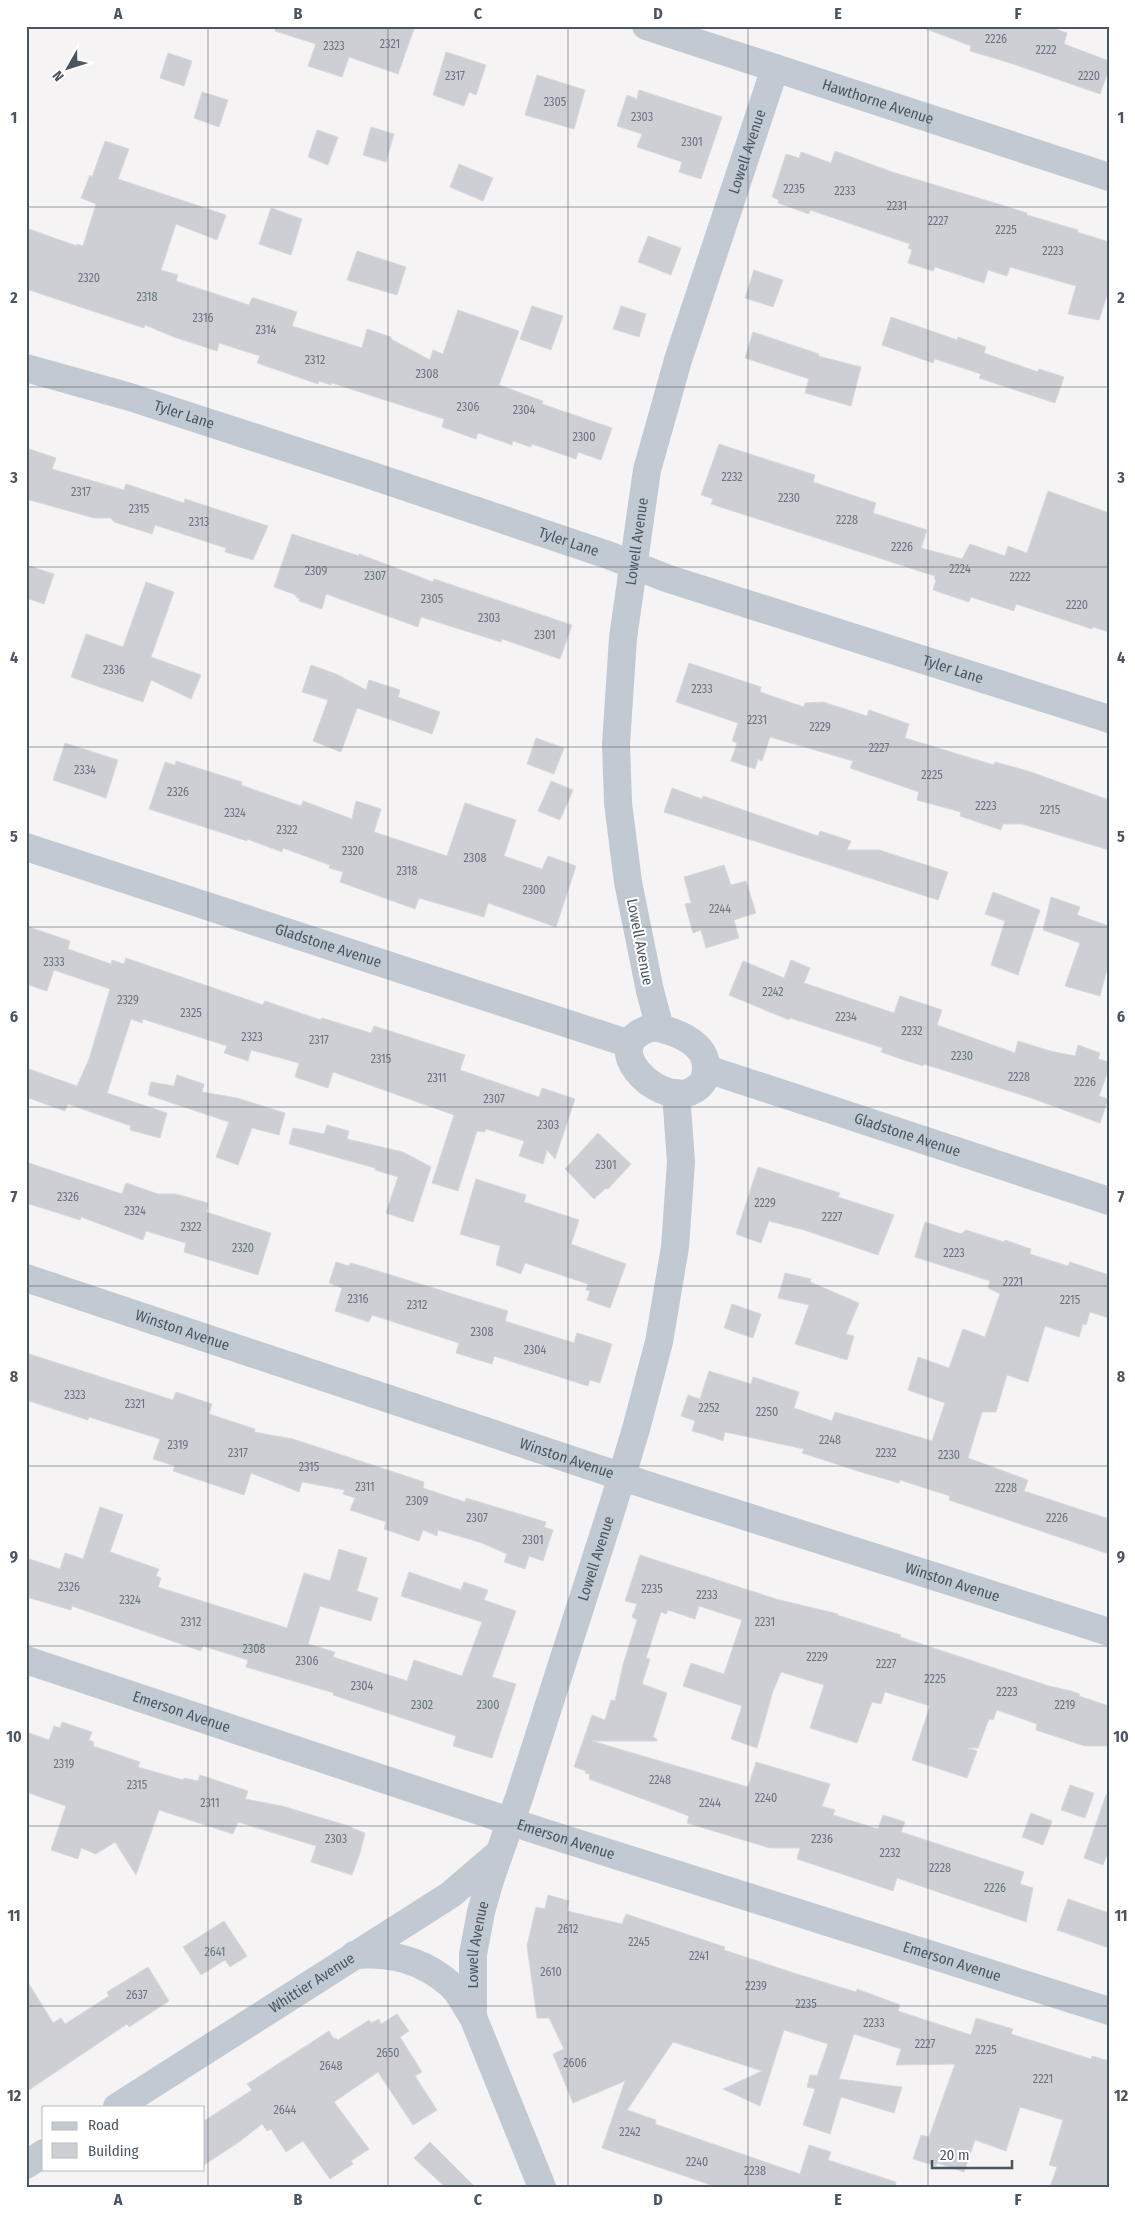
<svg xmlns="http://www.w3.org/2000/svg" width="1135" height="2213" font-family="'Fira Sans Condensed',sans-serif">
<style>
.building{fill:#cdcfd5;stroke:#d7d9de}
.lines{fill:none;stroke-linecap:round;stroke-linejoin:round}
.minor{stroke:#c1cad2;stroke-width:28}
.grid{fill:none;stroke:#4a5661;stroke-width:1;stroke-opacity:0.55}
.labels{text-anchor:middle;stroke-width:4;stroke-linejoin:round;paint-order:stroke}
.number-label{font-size:12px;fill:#6b747e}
.street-label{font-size:15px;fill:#4a5661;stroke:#fff}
.neatline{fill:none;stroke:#4a5661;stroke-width:2}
.grid-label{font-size:16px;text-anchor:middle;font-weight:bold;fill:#4a5661}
</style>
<rect width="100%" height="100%" fill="#f5f3f3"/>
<!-- building -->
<path class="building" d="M276,26H415L398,74L349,57L342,77L308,66L316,44L275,31Z
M925,26H1048L1067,33L1064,44L1109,61V69L1100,94L1010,63L970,51L971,46L924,28Z
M446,52L486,65L476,95L469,92L464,106L433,95Z
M168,53L192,61L184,86L160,78Z
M537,75L585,90L574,129L525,115Z
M639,90L722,117L701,179L679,172L682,162L637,147L642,134L617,126L627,95L637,99Z
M202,92L228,100L219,127L194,118Z
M371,127L394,134L386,162L363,155Z
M317,130L338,137L328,165L308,157Z
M105,141L129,149L118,179L226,215L217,240L176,224L161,270L178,275L176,281L249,305L252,298H254L297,312L292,326L362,348L367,329L391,337V339L430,360L433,350L443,354L458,310L519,331L499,385L543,401L542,404L612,428L601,460L578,452L576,459L532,444L531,447L513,441L512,445L478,433L476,439L442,427L444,419L332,383L331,385L319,381L318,384L257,363L260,356L219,343L217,351L174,337L145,325L144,328L26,289V228L77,246V244L83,246L96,204L81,198L90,175L92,177Z
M835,151L892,172L998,204L1027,213V215L1078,230L1077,232L1109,242V289L1099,320L1068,314L1076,286L1010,267L1007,276L988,270L984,283L935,267L933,271L908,263L912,250L908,248L910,244L810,210L809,214L778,203L779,200L772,197L786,154L799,158L801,152L831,163Z
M459,164L493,178L483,201L450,187Z
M271,208L302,219L291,255L259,244Z
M648,236L681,248L671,275L638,262Z
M357,251L406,267L397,295L347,280Z
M754,270L783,280L773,307L745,298Z
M532,306L563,316L551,350L520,339Z
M621,306L646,314L639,337L613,329Z
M891,317L957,340L958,337L986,347L984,353L1038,372L1039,369L1064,377L1055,403L979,378L981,374L935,359L933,363L882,345Z
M753,332L819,354L818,356L861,367L851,406L805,393L809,379L745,358Z
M719,444L815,475L813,482L876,503L873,513L927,530L921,548L962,559L970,544L1005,556L1008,546L1027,553L1048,491L1109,513V632L1093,627L1092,629L1016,604L1014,611L971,597L969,602L933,590L936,580L934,579L935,576L711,504L713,499L701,495Z
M26,448L56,458L52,469L124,490L126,484L184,503L185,499L268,526L253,560L225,552L226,548L155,525L152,534L114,522L111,518H94L26,499Z
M292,534L359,556V554L433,582L434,579L572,625L560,659L502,639L501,642L421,617L418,627L326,594L322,609L299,601L300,599L296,597V595L274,587Z
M26,565L54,574L44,604L26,598Z
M146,582L174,592L151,657L201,675L191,699L151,680L143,702L71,677L86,634L123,647Z
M689,663L761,687L760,692L804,707L805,703L823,702L867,716L869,710L909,724L905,738L994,765L995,762L1028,771L1109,800V850L1022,824H1003L1001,830L960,816L961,812L917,800L919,792L850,768L853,761L770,737L762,761L758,759L755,769L731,761L737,743L732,741L738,723L676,702Z
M311,665L336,674L366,690L369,680L400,690L398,697L440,712L432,734L357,708L341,752L313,741L328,700L302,692Z
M536,738L564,748L554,774L527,764Z
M65,743L118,760L106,798L53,780Z
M176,761L242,782L241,785L301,806L303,801L352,819L356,801L381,809L374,832L447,856L465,803L516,820L504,856L542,869L548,856L576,866L556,927L488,903L484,917L419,898L415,909L340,882L343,872L329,868L330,865L283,848L282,852L247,839V841L149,809L165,762L175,765Z
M551,781L573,790L560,820L538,811Z
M672,788L702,799L703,796L818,836L820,831L851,841L847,850H879L948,872L938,900L664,812Z
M724,865L731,885L746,881L756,913L734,920L739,938L706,948L701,930L693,933L685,904L691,903L684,877Z
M993,892L1040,910L1018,975L991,965L1005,921L985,914Z
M1051,897L1080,907L1077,915L1109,926V961L1100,996L1065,986L1080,943L1043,930Z
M26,926L70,941L68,949L111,964L112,960L124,964L126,958L263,1005L265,1001L321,1020L322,1018L371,1033L374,1026L465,1055L460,1070L539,1097L542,1088L575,1099L555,1159L547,1150L543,1164L519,1156L524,1141L486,1129L485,1132L477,1131L458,1191L432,1183L454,1115L333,1072L328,1088L295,1077L299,1063L251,1050L248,1061L224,1053L227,1046L143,1019L142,1023L131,1019L107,1093L167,1113L160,1138L130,1130L131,1126L68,1104L65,1111L26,1097V1068L77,1086L89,1059L110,989L54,970L47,991L26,984Z
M791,960L810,968L804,983L894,1013L900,996L942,1010L937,1025L1015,1053L1018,1041L1050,1051L1075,1056L1078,1045L1100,1053L1098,1059L1109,1062V1068L1099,1096L1108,1099L1100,1123L1031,1098L924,1064L923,1066L904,1060L881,1052L883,1048L790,1018L789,1020L729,995L743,961L784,978Z
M177,1075L204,1084L202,1092L237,1098L285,1113L279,1135L252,1128L238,1165L216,1157L229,1122L148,1095L151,1082L174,1086Z
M327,1125L349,1131L347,1139L403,1152L431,1167L413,1222L386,1213L398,1177L375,1170V1168L289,1144L293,1128L324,1134Z
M598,1133L631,1164L608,1189L606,1188L594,1199L565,1169Z
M26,1162L122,1194L126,1183L158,1194H176L208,1203L206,1212L271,1233L258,1275L184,1252L186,1243L146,1231L143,1240L81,1217L80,1220L26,1203Z
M758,1167L840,1193L838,1197L894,1215L878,1255L804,1230L769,1221L761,1243L736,1234Z
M476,1179L526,1195L524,1202L579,1220L571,1244L626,1264L610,1308L587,1300L590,1291L586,1290L588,1284L525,1263L521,1274L496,1265L500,1246L460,1234Z
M925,1222L961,1234L966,1230L1004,1242L1005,1240L1031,1249L1030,1254L1068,1266L1070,1262L1109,1275V1318L1090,1312L1086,1325L1083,1324L1079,1337L1045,1326L1028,1382L1007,1375L996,1412H982L968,1458L1028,1480L1024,1491L1109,1519V1554L949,1500L950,1496L900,1480L899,1483L861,1472L802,1453L804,1449L725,1432L723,1441L706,1435L692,1431L695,1421L681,1416L688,1395L700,1399L709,1371L751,1384L753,1377L799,1392L794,1408L832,1421L835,1412L932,1441L945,1403L908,1390L918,1357L949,1368L963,1329L985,1337L1000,1294L988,1288L990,1281L915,1257Z
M336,1262L349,1266L350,1263L365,1267L508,1311L505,1321L574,1343L577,1333L612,1344L600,1383L590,1380L588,1386L494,1356L492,1364L456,1353L459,1343L372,1315L369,1322L335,1311L342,1288L329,1283Z
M785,1273L811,1279L810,1282L859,1303L846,1334L854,1336L847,1360L795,1344L809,1305L778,1298Z
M732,1304L761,1314L753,1338L724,1328Z
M26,1353L173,1400L176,1392L212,1404L209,1414L255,1429L254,1432L293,1439L424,1482L423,1488L465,1502L466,1498L546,1522L544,1527L553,1530L543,1561L529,1556L525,1569L504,1562L507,1554L482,1543L438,1530L437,1536L423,1530L419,1541L384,1529L386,1522L350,1510L355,1498L343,1494L345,1490L302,1482L299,1492L251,1473L244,1495L173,1471L175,1466L153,1459L160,1439L89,1417L88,1420L26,1400Z
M100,1507L123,1515L110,1552L159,1569L156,1576L161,1578L158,1587L287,1628L304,1573L330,1581L339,1549L367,1558L357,1591L378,1598L371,1621L320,1606L308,1644L335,1652L333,1657L407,1681L414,1660L462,1676L482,1622L401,1596L409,1572L461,1590L464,1582L488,1590L484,1600L516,1611L492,1677L516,1684L492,1758L453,1746L456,1736L333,1695L334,1693L246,1667L248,1660L203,1646L201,1651L72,1606L71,1610L26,1597V1558L60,1569L65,1553L83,1559Z
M640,1555L776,1599L838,1614L837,1615L901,1635L900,1637L1049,1686L1071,1691L1080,1694L1079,1696L1109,1706V1746H1085L1036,1730L1037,1724L997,1710L993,1720L989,1719L978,1748H968L977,1751L967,1778L912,1760L930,1706L885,1692L881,1704L872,1702L857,1743L810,1728L824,1685L781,1672L773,1691L757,1748L731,1739L742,1706L683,1686L691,1663L724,1674L742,1620L699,1606L695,1619L668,1610L666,1614L661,1612L646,1658L650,1659L642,1684L667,1693L653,1737L657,1739V1741H592L748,1787L756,1762L830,1784L822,1806L835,1810L833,1815L878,1829L883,1815L905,1822L901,1832L1024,1872L1020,1884L1033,1888L1026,1922L897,1878L893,1891L797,1859L800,1848H770L687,1823L689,1816L589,1779L590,1774L585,1773L586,1771L574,1767L592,1715L605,1720L611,1700L615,1701L623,1665L637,1620L632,1617L637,1604L625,1601Z
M62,1722L92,1732L89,1740L94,1742L93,1746L140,1762L138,1767L183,1780L184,1778L198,1781L200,1775L248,1791L245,1799L282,1806L352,1827V1828L365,1833L360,1853L352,1875L311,1862L316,1846L238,1822L233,1834L159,1810L136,1875L115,1842L96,1854L81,1848L78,1859L51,1850L66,1806L26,1792V1732L49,1740L54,1726L60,1728Z
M1070,1785L1094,1793L1085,1818L1061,1810Z
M1106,1795L1109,1796V1849L1103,1865L1084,1858Z
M1031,1813L1052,1821L1043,1845L1022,1837Z
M548,1895L569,1901L567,1911L622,1924L626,1914L725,1947L724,1950L797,1974L856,1992L857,1989L900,2005L898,2011L971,2035L976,2018L1013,2029L1011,2034L1091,2059L1092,2056L1109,2061V2187H1050L1057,2167L1049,2165L1063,2120L1020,2107L1006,2151L975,2140L964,2172L937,2163L936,2166L913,2159L921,2135L929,2137L955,2064L896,2065L901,2049L854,2034L839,2079L902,2087L894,2113L841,2097L830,2134L803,2125L815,2089L807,2087L810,2075L817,2076L828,2044L784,2030L760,2106L723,2089L762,2071L673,2042L627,2110L656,2120L655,2124L800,2174L809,2145L831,2152L828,2160L896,2182L895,2187H717L602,2148L625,2081L573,2103L553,2054L564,2049L549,2018H537L527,1946L536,1907L545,1909Z
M1068,1899L1109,1913V1948L1057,1930Z
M224,1921L247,1956L230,1967L225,1960L201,1975L183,1947Z
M148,1967L169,2001L129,2027L127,2024L26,2092V1979L53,2023L61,2018L65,2024L109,1996L107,1992Z
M397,2014L409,2031L400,2037L422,2072L415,2076L437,2110L413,2125L378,2072L334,2102L369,2149L351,2161L353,2164L330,2179L303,2141L286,2152L271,2129L267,2131L262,2124L239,2142L204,2165V2121L252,2090L247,2084L329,2031L334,2039L336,2038L338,2040L369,2020L371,2023L379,2019L381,2024Z
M430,2142L475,2187H445L414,2158Z"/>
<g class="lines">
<!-- minor -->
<g class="minor">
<path id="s1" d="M646,26L1109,177"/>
<path id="s2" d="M26,368L130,397L367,474L608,555L666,578L1109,719"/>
<path id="s3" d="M26,847L630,1044"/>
<path d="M654,1027C678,1032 713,1045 705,1076C704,1083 697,1089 690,1092C656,1105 594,1043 654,1027Z"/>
<path id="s4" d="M660,1028L650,991L628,882L618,803L616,744L623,638L647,470L678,360L775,68"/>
<path id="s5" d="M707,1069L1109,1201"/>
<path id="s6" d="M26,1278L647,1485L1109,1632"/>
<path id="s7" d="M26,1660L539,1831L1109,2011"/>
<path d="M354,1955C391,1952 423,1960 451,1985C460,1993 466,2007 473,2017"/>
<path id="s8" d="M117,2107L450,1895L498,1854"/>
<path d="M26,2165L44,2153"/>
<path id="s9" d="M542,2187L473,2017V1954L481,1912L490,1880L520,1795L613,1505L636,1429L659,1342L675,1247L681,1162L676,1093"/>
</g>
</g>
<!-- grid -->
<path class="grid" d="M208,26V2187M388,26V2187M568,26V2187M748,26V2187M928,26V2187M26,207H1109M26,387H1109M26,567H1109M26,747H1109M26,927H1109M26,1107H1109M26,1286H1109M26,1466H1109M26,1646H1109M26,1826H1109M26,2006H1109"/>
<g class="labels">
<!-- number labels -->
<g class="number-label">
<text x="996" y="43">2226</text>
<text x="390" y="48">2321</text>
<text x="334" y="50">2323</text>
<text x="1046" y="54">2222</text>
<text x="455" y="80">2317</text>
<text x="1089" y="80">2220</text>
<text x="555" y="106">2305</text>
<text x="642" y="121">2303</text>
<text x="692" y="146">2301</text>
<text x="794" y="193">2235</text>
<text x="845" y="195">2233</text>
<text x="897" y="210">2231</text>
<text x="938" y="225">2227</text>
<text x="1006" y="234">2225</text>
<text x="1053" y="255">2223</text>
<text x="89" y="282">2320</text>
<text x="147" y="301">2318</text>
<text x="203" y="322">2316</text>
<text x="266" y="334">2314</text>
<text x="315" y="364">2312</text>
<text x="427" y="378">2308</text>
<text x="468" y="411">2306</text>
<text x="524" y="414">2304</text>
<text x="584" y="441">2300</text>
<text x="732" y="481">2232</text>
<text x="81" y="496">2317</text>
<text x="789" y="502">2230</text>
<text x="139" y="513">2315</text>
<text x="847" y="524">2228</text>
<text x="199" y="526">2313</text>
<text x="902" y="551">2226</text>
<text x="960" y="573">2224</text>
<text x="316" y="575">2309</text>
<text x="375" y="580">2307</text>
<text x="1020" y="581">2222</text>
<text x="432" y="603">2305</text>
<text x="1077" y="609">2220</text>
<text x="489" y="622">2303</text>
<text x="545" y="639">2301</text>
<text x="114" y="674">2336</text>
<text x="702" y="693">2233</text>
<text x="757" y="724">2231</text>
<text x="820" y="731">2229</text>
<text x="879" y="752">2227</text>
<text x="85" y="774">2334</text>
<text x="932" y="779">2225</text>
<text x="178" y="796">2326</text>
<text x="986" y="810">2223</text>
<text x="1050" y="814">2215</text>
<text x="235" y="817">2324</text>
<text x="287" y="834">2322</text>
<text x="353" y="855">2320</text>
<text x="475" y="862">2308</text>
<text x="407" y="875">2318</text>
<text x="534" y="894">2300</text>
<text x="720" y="913">2244</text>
<text x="54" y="966">2333</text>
<text x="773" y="996">2242</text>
<text x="128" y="1004">2329</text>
<text x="191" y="1017">2325</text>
<text x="846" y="1021">2234</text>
<text x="912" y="1035">2232</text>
<text x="252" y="1041">2323</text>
<text x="319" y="1044">2317</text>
<text x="962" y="1060">2230</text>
<text x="381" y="1063">2315</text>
<text x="1019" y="1081">2228</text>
<text x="437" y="1082">2311</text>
<text x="1085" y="1086">2226</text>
<text x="494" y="1103">2307</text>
<text x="548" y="1129">2303</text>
<text x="606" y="1169">2301</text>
<text x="68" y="1201">2326</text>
<text x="765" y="1207">2229</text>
<text x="135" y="1215">2324</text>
<text x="832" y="1221">2227</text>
<text x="191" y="1231">2322</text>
<text x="243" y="1252">2320</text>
<text x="954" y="1257">2223</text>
<text x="1013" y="1286">2221</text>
<text x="358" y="1303">2316</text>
<text x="1070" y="1304">2215</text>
<text x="417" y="1309">2312</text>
<text x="482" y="1336">2308</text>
<text x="535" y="1354">2304</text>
<text x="75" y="1399">2323</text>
<text x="135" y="1408">2321</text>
<text x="709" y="1412">2252</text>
<text x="767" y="1416">2250</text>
<text x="830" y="1444">2248</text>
<text x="178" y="1449">2319</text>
<text x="238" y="1457">2317</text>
<text x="886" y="1457">2232</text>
<text x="949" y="1459">2230</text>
<text x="309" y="1471">2315</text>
<text x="365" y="1491">2311</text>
<text x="1006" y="1492">2228</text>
<text x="417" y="1505">2309</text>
<text x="477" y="1522">2307</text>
<text x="1057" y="1522">2226</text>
<text x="533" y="1544">2301</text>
<text x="69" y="1591">2326</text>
<text x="652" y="1593">2235</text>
<text x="707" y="1599">2233</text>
<text x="130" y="1604">2324</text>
<text x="191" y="1626">2312</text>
<text x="765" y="1626">2231</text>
<text x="254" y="1653">2308</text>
<text x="817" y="1661">2229</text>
<text x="307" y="1665">2306</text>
<text x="886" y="1668">2227</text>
<text x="935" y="1683">2225</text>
<text x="362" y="1690">2304</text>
<text x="1007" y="1696">2223</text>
<text x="422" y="1709">2302</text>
<text x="488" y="1709">2300</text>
<text x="1065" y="1709">2219</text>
<text x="64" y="1768">2319</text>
<text x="660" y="1784">2248</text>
<text x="137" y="1789">2315</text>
<text x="766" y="1802">2240</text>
<text x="210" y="1807">2311</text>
<text x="710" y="1807">2244</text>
<text x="336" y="1843">2303</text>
<text x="822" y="1843">2236</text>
<text x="890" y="1857">2232</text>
<text x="940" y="1872">2228</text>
<text x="995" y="1892">2226</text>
<text x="568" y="1933">2612</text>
<text x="639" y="1946">2245</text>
<text x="215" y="1956">2641</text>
<text x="699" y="1960">2241</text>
<text x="551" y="1976">2610</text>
<text x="756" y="1990">2239</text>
<text x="137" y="1999">2637</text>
<text x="806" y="2008">2235</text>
<text x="874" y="2027">2233</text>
<text x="925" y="2048">2227</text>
<text x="986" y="2054">2225</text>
<text x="388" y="2057">2650</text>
<text x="575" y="2067">2606</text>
<text x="331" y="2070">2648</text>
<text x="1043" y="2083">2221</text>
<text x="285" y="2114">2644</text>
<text x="630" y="2136">2242</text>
<text x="697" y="2166">2240</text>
<text x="755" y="2175">2238</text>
</g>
<!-- street labels -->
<g class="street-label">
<text dy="5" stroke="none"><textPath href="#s1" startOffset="244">Hawthorne Avenue</textPath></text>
<text dy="5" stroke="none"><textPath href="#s4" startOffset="898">Lowell Avenue</textPath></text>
<text dy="5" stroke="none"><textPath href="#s2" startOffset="165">Tyler Lane</textPath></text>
<text dy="5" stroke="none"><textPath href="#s4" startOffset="492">Lowell Avenue</textPath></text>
<text dy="5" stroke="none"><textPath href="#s2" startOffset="570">Tyler Lane</textPath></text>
<text dy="5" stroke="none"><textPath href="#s2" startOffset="975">Tyler Lane</textPath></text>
<text transform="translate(640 942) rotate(79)" y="5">Lowell Avenue</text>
<text dy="5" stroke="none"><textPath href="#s3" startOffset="318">Gladstone Avenue</textPath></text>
<text dy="5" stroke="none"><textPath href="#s5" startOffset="211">Gladstone Avenue</textPath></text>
<text dy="5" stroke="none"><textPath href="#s6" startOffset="165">Winston Avenue</textPath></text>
<text dy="5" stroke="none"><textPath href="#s6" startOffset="570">Winston Avenue</textPath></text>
<text dy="5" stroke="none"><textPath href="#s9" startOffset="661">Lowell Avenue</textPath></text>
<text dy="5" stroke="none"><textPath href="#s6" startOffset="975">Winston Avenue</textPath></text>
<text dy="5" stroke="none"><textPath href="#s7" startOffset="164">Emerson Avenue</textPath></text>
<text dy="5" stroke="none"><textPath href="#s7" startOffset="569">Emerson Avenue</textPath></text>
<text dy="5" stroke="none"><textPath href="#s9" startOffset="256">Lowell Avenue</textPath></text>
<text dy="5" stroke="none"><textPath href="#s7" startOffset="974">Emerson Avenue</textPath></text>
<text dy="5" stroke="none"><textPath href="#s8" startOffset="231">Whittier Avenue</textPath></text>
</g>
</g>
<!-- border -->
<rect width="1135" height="2213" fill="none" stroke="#ffffff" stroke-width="55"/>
<!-- legend -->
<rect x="42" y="2106" width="162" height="65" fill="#ffffff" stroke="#b7bbc0"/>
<rect x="52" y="2122" width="25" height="8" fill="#c1cad2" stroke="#b7bbc0"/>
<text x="88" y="2130" font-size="15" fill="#4a5661">Road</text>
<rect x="52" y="2143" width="25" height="15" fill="#cdcfd5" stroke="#b7bbc0"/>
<text x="88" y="2156" font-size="15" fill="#4a5661">Building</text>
<!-- north arrow -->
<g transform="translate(68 68) rotate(231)" stroke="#ffffff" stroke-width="4" paint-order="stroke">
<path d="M0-4L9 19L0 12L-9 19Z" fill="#4a5661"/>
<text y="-8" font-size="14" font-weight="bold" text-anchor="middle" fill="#4a5661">N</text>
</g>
<!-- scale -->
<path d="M932 2160v8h80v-8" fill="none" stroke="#4a5661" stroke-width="2.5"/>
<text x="940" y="2160" font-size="15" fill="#4a5661" stroke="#ffffff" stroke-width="4" paint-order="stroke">20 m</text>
<rect x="28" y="28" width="1080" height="2158" class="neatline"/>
<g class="grid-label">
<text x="118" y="19">A</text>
<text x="298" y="19">B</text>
<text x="478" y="19">C</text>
<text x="658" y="19">D</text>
<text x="838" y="19">E</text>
<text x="1018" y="19">F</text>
<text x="14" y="123">1</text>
<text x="1121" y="123">1</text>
<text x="14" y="303">2</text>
<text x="1121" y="303">2</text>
<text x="14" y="483">3</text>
<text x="1121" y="483">3</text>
<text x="14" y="663">4</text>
<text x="1121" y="663">4</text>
<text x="14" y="842">5</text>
<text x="1121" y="842">5</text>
<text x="14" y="1022">6</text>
<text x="1121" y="1022">6</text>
<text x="14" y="1202">7</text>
<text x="1121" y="1202">7</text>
<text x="14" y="1382">8</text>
<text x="1121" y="1382">8</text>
<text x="14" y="1562">9</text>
<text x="1121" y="1562">9</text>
<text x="14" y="1742">10</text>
<text x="1121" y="1742">10</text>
<text x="14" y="1921">11</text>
<text x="1121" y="1921">11</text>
<text x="14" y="2101">12</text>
<text x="1121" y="2101">12</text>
<text x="118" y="2205">A</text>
<text x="298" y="2205">B</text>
<text x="478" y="2205">C</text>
<text x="658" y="2205">D</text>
<text x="838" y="2205">E</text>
<text x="1018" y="2205">F</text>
</g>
</svg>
